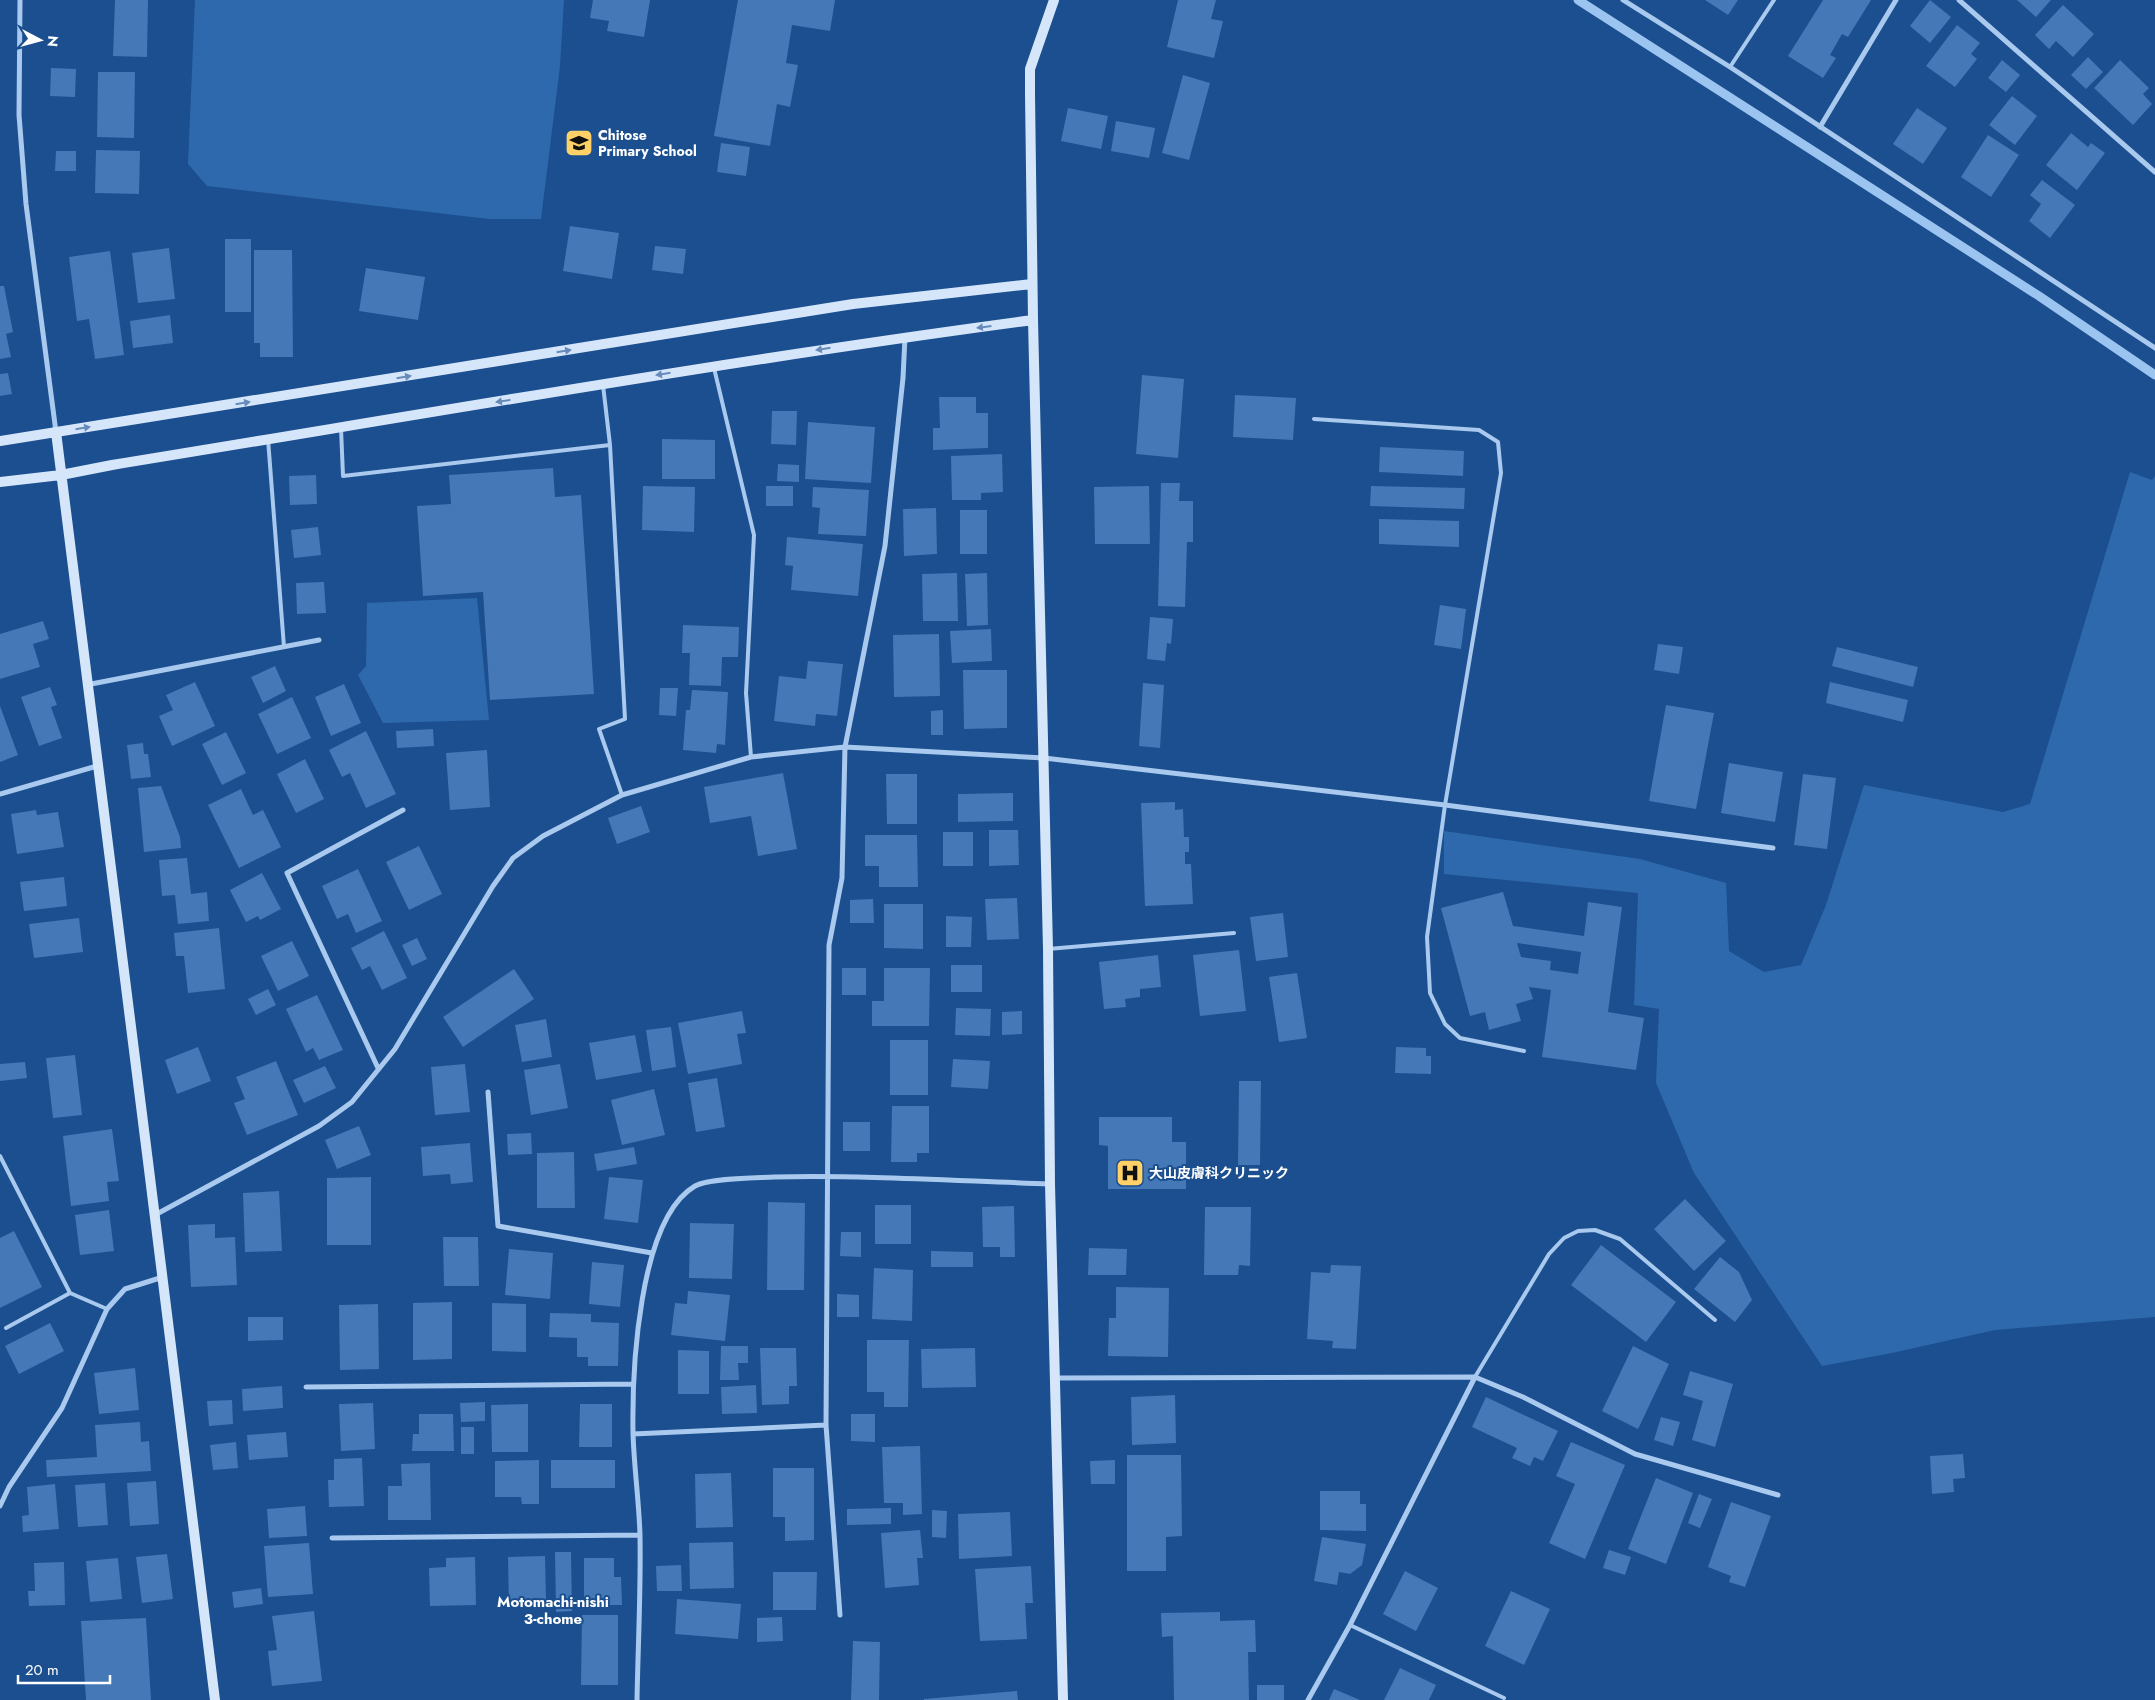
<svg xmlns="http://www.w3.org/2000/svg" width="2155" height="1700" font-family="Jost,'Noto Sans JP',sans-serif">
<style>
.green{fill:#2e69ad}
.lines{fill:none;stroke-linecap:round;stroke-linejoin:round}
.stream{stroke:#9cc4f0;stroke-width:9}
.building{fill:#4478b7;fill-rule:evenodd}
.lane{stroke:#a9c9ee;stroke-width:4}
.street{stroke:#a9c9ee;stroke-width:5}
.secondary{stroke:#d6e6fa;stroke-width:10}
.oneway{fill:#668bba}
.labels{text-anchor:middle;stroke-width:4;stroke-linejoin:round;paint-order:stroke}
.poi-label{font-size:14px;font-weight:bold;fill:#fff;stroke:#1b4f8f;text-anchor:start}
.neighbourhood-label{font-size:15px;font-weight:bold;fill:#fff;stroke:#1b4f8f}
</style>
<rect width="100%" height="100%" fill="#1b4f8f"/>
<!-- green -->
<path class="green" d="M195,0H564L560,66L541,219H489L207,186L188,164Z
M2130,472L2152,480L2155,476V1317L1995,1330L1892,1353L1822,1366L1694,1173L1656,1083L1659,1009L1634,1005L1638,893L1444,874V831L1640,859L1726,883L1729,951L1764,972L1801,965L1826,905L1864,785L2003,812L2030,804Z
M477,598L489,720L383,723L358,675L366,666L367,603Z"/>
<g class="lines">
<!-- stream -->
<path class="stream" d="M1578,0L2039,296L2155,375"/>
</g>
<!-- building -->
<path class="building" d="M115,0H148L147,57L113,56Z
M593,0H650L644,37L607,31L609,21L590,18Z
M738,0H835L830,31L792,25L786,63L798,65L790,107L777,104L770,146L714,136Z
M1178,0H1216L1211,19L1223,21L1214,58L1167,47Z
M1705,0H1738L1728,15Z
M1823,0H1871L1848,37L1842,34L1830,55L1836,58L1823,78L1788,56Z
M1930,0L1951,17L1930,43L1910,26Z
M2017,0H2051L2036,17Z
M2063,5L2094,34L2073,57L2056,41L2049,49L2035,35Z
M1957,25L1980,43L1971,54L1977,59L1955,87L1926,66Z
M2088,57L2103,72L2086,89L2071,75Z
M2002,60L2020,75L2006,92L1988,78Z
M2120,60L2149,88L2143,94L2152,104L2133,125L2094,88Z
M51,68L76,69L75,97L50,96Z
M98,72H135L134,138L97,137Z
M1183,75L1210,83L1189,160L1162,153Z
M2012,96L2037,116L2015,145L1989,125Z
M1068,108L1108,116L1101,149L1061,141Z
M1917,108L1947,128L1923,164L1893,144Z
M1116,121L1155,128L1149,158L1111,151Z
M2071,133L2088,147L2091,143L2105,153L2077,190L2046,165Z
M1988,135L2019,155L1991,197L1961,177Z
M721,143L750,147L746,176L717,172Z
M96,150L140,151L139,194L95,193Z
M56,151H76V171H55Z
M2042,180L2075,205L2050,238L2029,221L2041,204L2030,195Z
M570,226L619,233L612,279L563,271Z
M225,239H251V312H225Z
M655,246L686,249L683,274L652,270Z
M169,248L175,299L138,303L132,253Z
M254,250H292L293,357H260V343H254Z
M110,251L124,355L95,359L89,319L77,321L69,257Z
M366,268L425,277L418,320L359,311Z
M0,286H4L13,332L6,334L11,357L0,359Z
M170,315L173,343L133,348L130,321Z
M8,373L12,394L0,396V374Z
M1142,375L1184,379L1178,458L1136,454Z
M1235,395L1296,398L1293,440L1233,437Z
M939,397H976V413H988V448L933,450V428H940Z
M772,411H797L796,445L771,444Z
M808,422L875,427L871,483L805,479Z
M662,439L715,440V479H662Z
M1380,447L1464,451L1463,476L1379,472Z
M1002,454L1003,492L981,493V500H952L951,456Z
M778,464L799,465V482L777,481Z
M553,468L555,497L581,495L594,694L490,700L483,592L423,596L417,506L451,504L449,475Z
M316,475L317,504L290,505L289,476Z
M1161,483H1180L1179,501H1193V542H1187L1185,607L1158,606Z
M643,486L695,487L694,532L642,530Z
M766,486H793V506H766Z
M1149,486L1150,544H1095L1094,487Z
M1371,486L1465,488L1464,509L1370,506Z
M813,487L869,490L866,536L818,534L820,508L812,507Z
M936,508L937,554L904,556L903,509Z
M960,510H987V554H960Z
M1379,519L1459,521V547L1379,544Z
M318,527L321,555L294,558L291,530Z
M787,537L863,544L858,596L791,590L793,566L785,565Z
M957,573L958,621H923L922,574Z
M987,573L988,625L967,626L965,574Z
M324,582L326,613L297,614L296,583Z
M1440,605L1466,609L1461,649L1434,645Z
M1150,617L1173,619L1171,644L1167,643L1165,661L1147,659Z
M43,621L49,639L33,644L40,667L0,679V634Z
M683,625L739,627L738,657H722L721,686L689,685L690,653H682Z
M991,629L992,661L952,663L950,631Z
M939,634L940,696L894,697L893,635Z
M1658,644L1683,647L1679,674L1654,670Z
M1837,647L1918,667L1913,687L1832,666Z
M808,661L843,664L837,716L816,714L815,726L774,721L779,676L806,679Z
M275,666L286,691L263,703L251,677Z
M963,670H1007V728L964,729Z
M195,682L215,726L172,746L159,716L173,710L166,695Z
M1830,682L1908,700L1903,722L1826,703Z
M1143,683L1164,685L1160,748L1139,746Z
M344,684L361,723L331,736L315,697Z
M50,687L57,705L51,707L62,738L39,746L21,697Z
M660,688H678L676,716L659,715Z
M692,690L728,692L725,745L717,744L716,753L683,750L686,710H690Z
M292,697L311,738L277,754L258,714Z
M1666,705L1714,713L1696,809L1649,801Z
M0,706L18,755L0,762Z
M943,710V735H931V711Z
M433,729L434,746L397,748L396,731Z
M366,731L396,794L366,808L350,773L342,777L329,750Z
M226,732L246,773L222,785L202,744Z
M143,743L144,754H148L151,777L131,779L127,745Z
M487,750L490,807L450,810L446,753Z
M305,759L324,799L296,813L277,774Z
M1729,763L1783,772L1775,822L1721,813Z
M783,773L797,849L758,856L751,816L710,823L704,787Z
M886,774H917V824H887Z
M1803,774L1836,778L1827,849L1794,845Z
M161,786L180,837L181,848L144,852L138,788Z
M241,789L253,815L263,810L281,847L239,868L208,805Z
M1013,793V821L958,822V794Z
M1175,802V810L1183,809L1184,837H1189V852H1185V864H1191L1193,904L1145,906L1141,803Z
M641,806L650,832L617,844L608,818Z
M36,810L37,815L58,812L64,847L17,854L11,814Z
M989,830H1018L1019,865L989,866Z
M943,832H973V866H943Z
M865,835H917L918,887H879V866H865Z
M419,846L442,894L409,910L386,862Z
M187,858L191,894L207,892L209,921L178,924L175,895L162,896L159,860Z
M358,869L382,921L356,933L348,914L337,919L322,886Z
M262,873L281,909L260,920L258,916L246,922L230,890Z
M64,877L67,906L24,911L20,882Z
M1503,892L1513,926L1584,936L1588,902L1622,907L1608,1012L1644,1018L1636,1070L1542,1057L1551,990L1529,987L1533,999L1516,1004L1521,1021L1489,1030L1485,1012L1470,1016L1441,908ZM1517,943L1581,952L1578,974L1550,970L1551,961L1521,957Z
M1017,898L1019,939L987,940L985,899Z
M873,899L874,923H850V900Z
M884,904H923V949L884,948Z
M1283,913L1288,957L1256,961L1250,917Z
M946,916L972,917L971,947H946Z
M79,918L83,952L34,958L29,924Z
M219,928L225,989L188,993L184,956H176L174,933Z
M384,931L407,978L382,990L370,966L362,970L351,948Z
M417,938L427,959L412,966L402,945Z
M292,941L309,976L278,991L261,956Z
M1239,950L1246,1011L1200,1016L1193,955Z
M1158,955L1161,987L1140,989V997L1125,999L1126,1007L1104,1009L1099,962Z
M951,965H982V992H951Z
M842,968H866V995H842Z
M884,968H930L929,1026H872V1001H884Z
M514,969L534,999L463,1047L443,1017Z
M1297,973L1307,1038L1279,1042L1269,977Z
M268,989L276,1005L256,1015L248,999Z
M317,995L343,1050L319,1060L313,1048L306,1052L286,1009Z
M956,1008L991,1009L990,1036L955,1035Z
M742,1011L746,1033L737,1034L742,1064L688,1074L678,1023Z
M1022,1011V1034L1002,1035V1012Z
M546,1019L552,1057L522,1062L515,1025Z
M671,1027L676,1067L652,1071L646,1030Z
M635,1035L642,1072L596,1080L589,1043Z
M890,1040H928V1095H890Z
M198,1047L211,1081L177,1094L165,1060Z
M1396,1047L1426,1048V1056H1431V1074L1395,1073Z
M75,1055L82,1115L53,1118L46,1058Z
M953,1059L990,1061L988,1089L951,1087Z
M276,1061L298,1115L247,1135L234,1103L245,1099L236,1077Z
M25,1062L27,1078L0,1081V1064Z
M465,1064L470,1112L435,1115L431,1067Z
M560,1064L568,1108L531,1115L524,1070Z
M325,1066L336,1088L304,1103L293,1080Z
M717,1078L725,1127L696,1132L688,1083Z
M1239,1081H1261L1260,1165H1238Z
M654,1089L665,1135L622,1145L611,1100Z
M892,1106H929V1153H917V1162H891Z
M1099,1117H1172V1142H1186V1189H1108V1146L1099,1145Z
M843,1122H870V1151H843Z
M359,1126L371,1155L337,1169L325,1140Z
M112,1129L119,1181L107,1182L109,1201L71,1206L63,1136Z
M531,1133L532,1154L508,1155L507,1134Z
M470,1143L473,1182L451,1184L450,1174L423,1176L421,1147Z
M634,1147L637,1164L597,1171L594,1154Z
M574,1152L575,1208H537V1153Z
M371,1177V1245H327V1178Z
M609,1177L643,1180L638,1223L604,1219Z
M279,1191L282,1251L245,1252L243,1193Z
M1685,1199L1726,1241L1694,1271L1654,1229Z
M768,1202L805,1203L804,1290H767Z
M875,1205H911V1244H875Z
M1014,1206L1015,1257H1000V1247H983L982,1207Z
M1205,1207H1251L1250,1266L1239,1265L1238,1275H1204Z
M109,1210L114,1251L80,1255L75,1215Z
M690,1223L734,1224L732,1279L689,1278Z
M215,1224V1238L235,1237L237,1285L191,1287L188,1225Z
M14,1231L42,1287L0,1308V1238Z
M841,1232H861V1257L840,1256Z
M443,1237H478L479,1286H444Z
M1601,1245L1676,1302L1646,1342L1571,1285Z
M1089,1248L1127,1249L1126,1275H1088Z
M509,1249L553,1253L550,1299L505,1295Z
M931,1251L973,1252V1267H931Z
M1720,1257L1739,1272L1752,1300L1735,1322L1694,1289Z
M592,1262L624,1265L620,1307L589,1304Z
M1331,1265L1361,1266L1356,1349L1332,1348L1333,1341L1307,1339L1311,1272L1330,1273Z
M874,1268L913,1270L912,1321L872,1319Z
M1116,1287L1169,1288L1168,1357L1108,1356L1109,1318H1116Z
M688,1291L730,1295L725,1341L671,1335L675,1303L687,1304Z
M837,1294L859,1295V1317H837Z
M452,1302V1359L413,1360V1303Z
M492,1303L526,1304V1352L492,1351Z
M378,1304L379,1369L340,1370L339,1305Z
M550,1313L591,1314V1322L619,1323L618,1366H588V1357H577V1338L549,1337Z
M248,1317H283V1340L248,1341Z
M50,1323L64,1351L19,1374L5,1346Z
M867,1340H909L908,1407H884V1392H867Z
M721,1346H748V1363H738L739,1380H720Z
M1633,1346L1669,1364L1638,1429L1602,1411Z
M760,1348H796L797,1386H789V1404L762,1405Z
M975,1348L976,1387L922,1388L921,1349Z
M678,1350L709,1351V1394H678Z
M135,1368L139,1410L99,1414L94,1373Z
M1690,1371L1733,1384L1715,1447L1692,1440L1703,1401L1683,1395Z
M756,1385L757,1413L722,1414L721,1387Z
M282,1386L283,1408L243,1411L242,1389Z
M1175,1395L1176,1443L1132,1445L1131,1397Z
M1486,1397L1558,1431L1543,1461L1534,1457L1530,1466L1512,1458L1517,1448L1472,1427Z
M232,1400L233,1424L209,1426L207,1401Z
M485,1402V1421L461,1422L460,1403Z
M373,1403L375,1449L341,1451L339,1404Z
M528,1404V1452H492L491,1405Z
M580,1404H612V1447H579Z
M419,1414H453L454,1451H412L413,1434H419Z
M851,1414H875V1442L851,1441Z
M1661,1417L1680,1422L1673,1446L1654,1440Z
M140,1422L141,1442L149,1441L151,1471L47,1477L46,1460L97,1457L95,1425Z
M461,1427H474V1454H461Z
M286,1432L288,1457L249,1460L247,1435Z
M236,1442L238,1468L213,1470L210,1445Z
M1571,1442L1625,1465L1585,1559L1549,1543L1575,1484L1556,1476Z
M920,1446L922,1514L903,1515V1503H884L882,1447Z
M1963,1454L1965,1478L1953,1479L1954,1492L1932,1494L1930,1456Z
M1127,1455H1181L1182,1536L1166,1537V1571H1127Z
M362,1458L364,1506L329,1507L328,1480H334V1459Z
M539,1460V1504H522L521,1497H495V1461Z
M551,1460H615V1488H551Z
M1115,1460V1484H1091L1090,1461Z
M430,1463L431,1520H388V1486H402L401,1464Z
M773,1468H814V1540L785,1541V1517H773Z
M731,1473L733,1527L696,1528L695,1474Z
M1656,1478L1693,1493L1666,1564L1628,1549Z
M156,1481L159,1524L130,1526L127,1483Z
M105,1483L108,1525L78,1527L75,1485Z
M55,1484L59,1529L23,1532L22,1516L29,1515L27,1487Z
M1320,1491H1360V1504H1366V1531L1320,1530Z
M1699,1494L1712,1499L1700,1528L1688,1523Z
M1731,1502L1771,1516L1745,1587L1729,1582L1731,1576L1708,1567Z
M305,1506L307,1536L269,1538L267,1509Z
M891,1508V1524L847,1525V1509Z
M932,1510L947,1511L946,1538L932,1537Z
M1010,1512L1012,1556L959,1559L958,1514Z
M920,1530L923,1558H917L919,1585L885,1588L881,1533Z
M1322,1537L1366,1544L1362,1565L1350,1574L1339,1572L1337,1585L1314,1581Z
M733,1542L734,1588L690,1589L689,1543Z
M309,1543L313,1594L268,1597L264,1546Z
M1609,1550L1631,1557L1625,1575L1603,1568Z
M555,1552H571L572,1611L556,1612Z
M167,1554L173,1599L142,1603L136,1557Z
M545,1556L546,1600L530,1601V1607L509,1608L508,1557Z
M475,1557L476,1605L430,1606L429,1568L446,1567V1558Z
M118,1558L122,1599L90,1602L86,1561Z
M584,1558H614V1577H621L622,1605H584Z
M64,1562L65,1605L29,1606L28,1591H35L34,1563Z
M681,1565L682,1591H657L656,1566Z
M1031,1566L1033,1603H1025L1027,1639L980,1641L975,1569Z
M1405,1571L1438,1588L1416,1631L1383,1614Z
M773,1572H817L816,1610H773Z
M261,1588L263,1604L234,1608L232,1592Z
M1511,1591L1550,1609L1524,1665L1485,1646Z
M677,1599L741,1604L738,1639L675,1634Z
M314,1611L322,1681L272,1686L268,1651L277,1650L272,1616Z
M1220,1612V1621L1255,1620L1256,1652H1248L1249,1700H1174L1173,1636L1162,1637L1161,1613Z
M582,1615H618V1685H581Z
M782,1617L783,1641L757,1642V1618Z
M146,1618L151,1700H86L81,1621Z
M853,1641L880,1642L879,1700H851Z
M1400,1668L1436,1685L1429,1700H1384Z
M1257,1685H1284V1700H1257Z
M1334,1689L1360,1700H1329Z
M1017,1691L1018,1700H924V1699Z"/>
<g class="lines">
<!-- lane -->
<path class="lane" d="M1730,67L1774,0
M714,368L754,535L746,693L751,757
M1314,419L1479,430L1498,442L1501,473L1445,805L1427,937L1430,993L1445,1024L1460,1038L1524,1051
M341,428L343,476L610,445L603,385
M268,439L284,647
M610,445L625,719L599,729L622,795
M1048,949L1234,933
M0,1156L70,1293L6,1328
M70,1293L107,1309
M1475,1377L1549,1254L1564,1238L1578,1231L1595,1230L1620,1239L1715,1320
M1350,1625L1504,1698"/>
<!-- street -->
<path class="street" d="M20,0L19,115L26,204L56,432
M1623,0L1730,67L2155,348
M1959,0L2155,172
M1820,127L1896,0
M86,685L319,640
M0,794L97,766
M378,1068L287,873L403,810
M488,1092L498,1226L652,1253
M155,1215L319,1126L352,1102L395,1049L493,886L513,858L543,836L622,795L751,757L845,747L1044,758L1445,805L1773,848
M1056,1378L1475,1377L1523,1397L1635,1454L1778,1495
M306,1387L633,1384
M633,1434L826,1425
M0,1506L9,1487L62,1408L107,1309L125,1289L163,1277
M332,1538L640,1535
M840,1615L826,1425L829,945L842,878L845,747L885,546L903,378L905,337
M637,1700C638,1645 641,1590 640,1535C639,1501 634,1467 633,1433C632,1373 638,1219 695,1186C710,1178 756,1178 774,1177C866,1175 958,1181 1050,1184
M1308,1700L1350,1625L1475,1377"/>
<!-- secondary -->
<path class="secondary" d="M1054,0L1030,69V94L1033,320L1048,949L1050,1184L1063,1700
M56,432C108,855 164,1277 215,1700
M0,441L853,304L1032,284
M0,482L61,475L112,465C419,415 725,361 1033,320"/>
</g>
<!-- one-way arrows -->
<defs><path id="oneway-solid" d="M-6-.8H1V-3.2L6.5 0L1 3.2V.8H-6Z" transform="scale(1.25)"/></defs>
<g class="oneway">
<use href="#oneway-solid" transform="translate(984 327) rotate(173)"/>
<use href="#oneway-solid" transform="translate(823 349) rotate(171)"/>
<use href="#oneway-solid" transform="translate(564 351) rotate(-9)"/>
<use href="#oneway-solid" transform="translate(663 374) rotate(171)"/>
<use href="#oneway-solid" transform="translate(404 377) rotate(-9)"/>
<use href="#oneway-solid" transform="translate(503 401) rotate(171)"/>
<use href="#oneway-solid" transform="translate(243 403) rotate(-9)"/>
<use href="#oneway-solid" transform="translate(83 428) rotate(-9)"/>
</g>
<!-- icons -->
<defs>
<symbol id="school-square" viewBox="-11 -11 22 22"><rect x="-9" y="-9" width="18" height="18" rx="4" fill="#ffd166" stroke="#1b4f8f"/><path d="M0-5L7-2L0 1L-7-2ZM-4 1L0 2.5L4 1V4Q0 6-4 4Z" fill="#111"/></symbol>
<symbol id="hospital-square" viewBox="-11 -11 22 22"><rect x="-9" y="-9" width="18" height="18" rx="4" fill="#ffd166" stroke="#1b4f8f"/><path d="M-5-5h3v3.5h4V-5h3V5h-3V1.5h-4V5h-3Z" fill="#111"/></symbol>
</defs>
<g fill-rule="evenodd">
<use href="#school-square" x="563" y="127" width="32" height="32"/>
<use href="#hospital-square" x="1114" y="1157" width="32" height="32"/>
</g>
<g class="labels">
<!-- poi labels -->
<g class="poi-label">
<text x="598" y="140">Chitose<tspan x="598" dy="16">Primary School</tspan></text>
<text x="1149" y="1178">大山皮膚科クリニック</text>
</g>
<!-- neighbourhood labels -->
<g class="neighbourhood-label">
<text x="553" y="1607">Motomachi-nishi<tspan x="553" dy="17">3-chome</tspan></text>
</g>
</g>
<!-- north arrow -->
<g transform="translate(40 40) rotate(96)" stroke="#1b4f8f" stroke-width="4" paint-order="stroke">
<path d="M0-4L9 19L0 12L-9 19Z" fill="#ffffff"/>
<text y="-8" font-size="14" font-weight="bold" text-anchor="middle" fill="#ffffff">N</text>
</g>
<!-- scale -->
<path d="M18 1675v8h92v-8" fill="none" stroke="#ffffff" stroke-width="2.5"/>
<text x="25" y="1675" font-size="15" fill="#ffffff" stroke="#1b4f8f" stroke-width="4" paint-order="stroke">20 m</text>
</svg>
